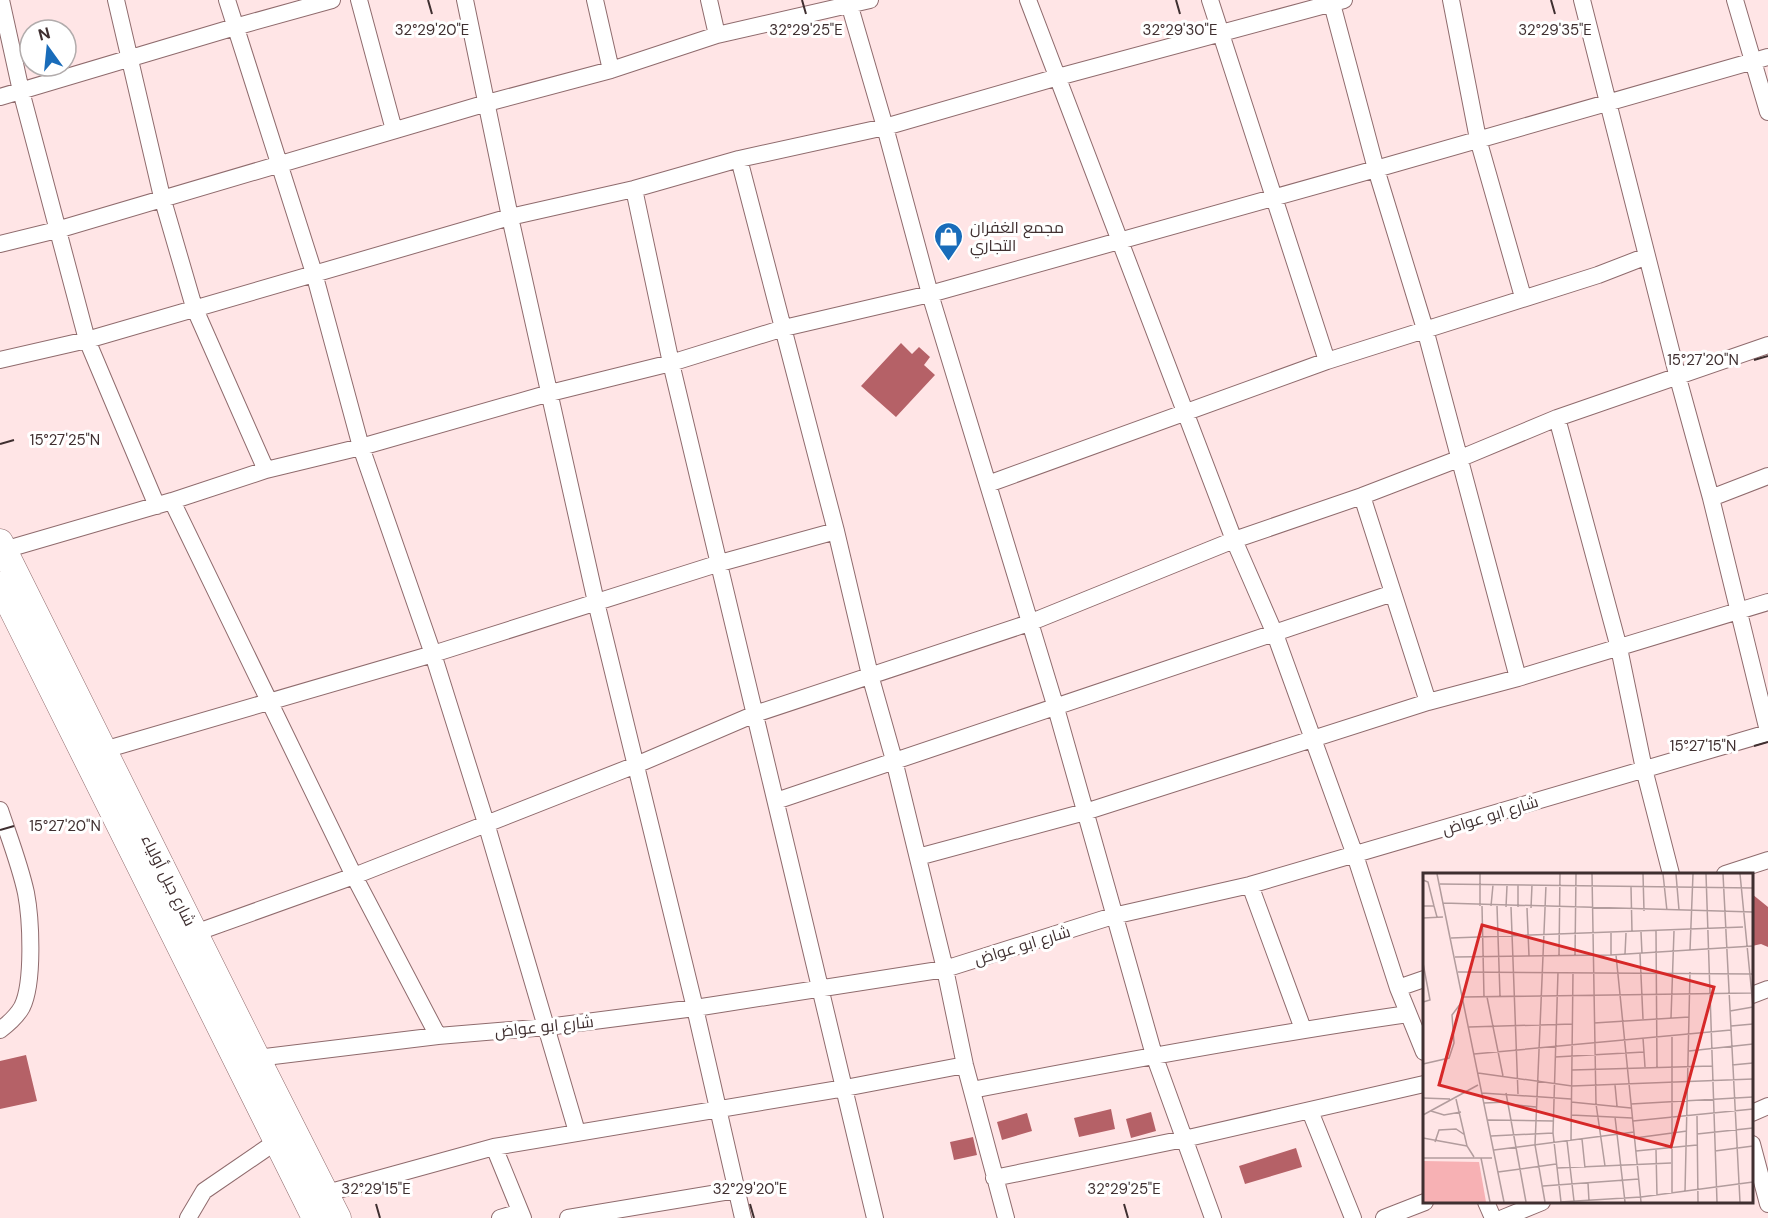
<svg xmlns="http://www.w3.org/2000/svg" width="1768" height="1218" font-family="'DM Sans',Cairo,sans-serif">
<style>
.building{fill:#b56167}
.lines{fill:none;stroke-linecap:round;stroke-linejoin:round}
.minor-casing{stroke:#8f6b6d;stroke-width:18}
.primary-casing{stroke:#8f6b6d;stroke-width:27}
.minor{stroke:#fff;stroke-width:16}
.primary{stroke:#fff;stroke-width:26}
.ticks{fill:none;stroke:#3f2f30;stroke-width:2}
.labels{text-anchor:middle;stroke-width:6;stroke-linejoin:round;paint-order:stroke}
.poi-label{font-size:16px;fill:#3f2f30;stroke:#fff;text-anchor:start}
.street-label{font-size:16px;fill:#3f2f30;stroke:#fff}
.inset-road{fill:none;stroke:#b29c9d;stroke-width:1.5}
.view{fill:#d62828;fill-opacity:0.15;stroke:#d62828;stroke-width:3}
.inset-edge{fill:none;stroke:#3f2f30;stroke-width:3}
.ticks-label{font-size:15px;text-anchor:middle;fill:#3f2f30;stroke:#fff;stroke-width:6;stroke-linejoin:round;paint-order:stroke}
</style>
<rect width="100%" height="100%" fill="#ffe5e6"/>
<!-- building -->
<path class="building" d="M901,343L912,354L919,347L930,357L924,365L935,375L896,417L861,386Z
M1752,894L1768,907V947L1761,944L1752,946Z
M26,1055L37,1101L0,1109V1061Z
M1111,1109L1115,1129L1079,1137L1074,1118Z
M1151,1112L1156,1131L1131,1138L1126,1119Z
M1027,1113L1032,1131L1002,1140L997,1122Z
M973,1137L977,1155L954,1160L950,1142Z
M1296,1148L1302,1167L1245,1184L1239,1166Z"/>
<g class="lines">
<defs>
<path id="minor" d="M1,0L21,91L87,340L157,506
M116,0L162,197L194,307L266,470
M227,0L314,273L361,447L433,654L486,823L577,1132
M359,0L394,130
M465,0L510,217L596,602L695,1008L743,1218
M595,0L611,70
M709,0L717,35
M848,0L885,127L930,294L1056,708L1154,1055L1213,1218
M1028,0L1234,540L1275,634L1355,855L1398,988L1424,1052
M1210,0L1327,361
M1331,0L1376,169L1425,329L1518,678
M1451,0L1478,139L1523,297
M1582,0L1678,378L1711,498L1768,731
M1735,0L1768,112
M0,97L235,27L332,0
M739,159L836,531L870,675L894,760L945,969L965,1065L1006,1218
M634,189L671,363L875,1218
M0,244L57,230L487,103L611,70L717,35L870,0
M0,360L87,340L510,217L634,189L739,159L885,127L1058,77L1344,0
M1557,418L1619,648L1644,769L1671,874
M988,484L1327,361L1598,275L1647,256
M1362,496L1428,702
M1711,498L1768,476
M172,501L354,876L438,1036
M4,550L172,501L266,470L361,447L550,393L671,363L784,328L930,294L1376,169L1768,57
M104,750L433,654L720,563L836,531
M776,801L1393,593
M0,810C9,837 20,865 26,893C31,919 34,983 22,1007C17,1016 8,1024 0,1030
M918,857L1085,812L1428,702L1518,678L1768,602
M1725,874L1768,860
M1250,885L1303,1029
M195,933L354,876L636,765L755,714L1029,623L1234,540L1362,496L1461,458L1557,418L1768,345
M1398,988L1424,979
M1752,995L1768,989
M257,1058L438,1036L547,1027L695,1008L945,969L1113,916L1250,885L1768,733
M972,1090C1117,1062 1262,1035 1408,1014
M1310,1111L1353,1218
M1752,1113L1768,1106
M1752,1144L1768,1204
M494,1147L523,1218
M994,1178L1184,1139L1424,1084
M327,1193L494,1147L845,1088L965,1065
M1486,1202L1493,1218
M188,1218L204,1191L277,1141
M500,1218L520,1212
M568,1218L736,1190
M1384,1218L1425,1202
M1503,1218L1542,1202"/>
<path id="primary" d="M0,542L257,1058L338,1218
M0,585L315,1218"/>
</defs>
<!-- minor casing -->
<use href="#minor" class="minor-casing"/>
<!-- primary casing -->
<use href="#primary" class="primary-casing"/>
<!-- minor -->
<use href="#minor" class="minor"/>
<!-- primary -->
<use href="#primary" class="primary"/>
</g>
<!-- ticks -->
<path class="ticks" d="M428,0L432,14M802,0L806,14M1176,0L1180,14M1551,0L1555,14M1754,360L1768,356M0,444L14,440M1754,746L1768,742M0,830L14,826M376,1204L380,1218M750,1204L754,1218M1124,1204L1128,1218"/>
<!-- icons -->
<defs>
<symbol id="shop-pin" viewBox="-11 -11 22 30"><path d="M0 17L-7.5 6A9.5 9.5 0 1 1 7.5 6Z" fill="#196cba" stroke="#fff"/><path d="M-5-2.5h2.3a2.7 3.5 0 0 1 5.4 0H5L5.5 6h-11ZM-1.5-2.5h3a1.5 2.3 0 0 0-3 0Z" fill="#fff"/></symbol>
</defs>
<g fill-rule="evenodd">
<use href="#shop-pin" x="932" y="220" width="33" height="45"/>
</g>
<g class="labels">
<!-- poi labels -->
<g class="poi-label">
<text x="970" y="233">مجمع الغفران<tspan x="970" dy="18">التجاري</tspan></text>
</g>
<!-- street labels -->
<g class="street-label">
<text transform="translate(1490 815) rotate(-17)" y="6">شارع ابو عواض</text>
<text transform="translate(169 880) rotate(63)" y="6">شارع جبل أولياء</text>
<text transform="translate(1022 945) rotate(-17)" y="6">شارع ابو عواض</text>
<text transform="translate(544 1026) rotate(-6)" y="6">شارع ابو عواض</text>
</g>
</g>
<!-- overview -->
<g transform="translate(1423 873)">
<rect width="330" height="330" fill="#ffe5e6"/>
<path d="M0,288L56,289L63,329H0Z" fill="#f7b1b4"/>
<path class="inset-road" d="M14,1L81,329M57,1V33M169,1L173,231L182,293M220,1L221,38M240,1L244,38M253,1L256,37M283,1L294,329M300,1L317,329M317,1L330,133M0,7L5,9L11,33M17,11L330,15M208,14L209,59M20,30L330,39M0,33H11L14,44M59,33L61,124M68,33L70,12M74,33L77,123M83,34L84,13M88,34L95,221M95,34V12M104,35L106,83M108,35L109,12M0,45L20,44M233,58L234,194M218,59L219,81M188,60V82M28,65L320,54M267,77L270,1M202,81L203,60M217,81L220,146M152,82L153,1M193,82L218,329M136,83L137,1M32,84L188,82L330,73M0,90L7,127L0,129M35,99L330,101M135,99L130,260L138,329M40,124L328,120M64,124L80,203M307,138L330,134M248,145L251,58M171,150L266,144M308,153L330,151M46,154L150,151M249,162V321M220,165L222,194M266,178L330,171M51,181L308,157M132,184L221,179M0,191L26,185L31,170L29,142L38,130M309,192L330,190M149,197L289,193M55,200L149,213L330,206M192,212L194,233M59,220L148,226M83,220L103,329M0,225L27,226M33,226L44,273L51,284M148,229L208,235M61,230L84,229M85,231L113,234M208,231L330,224M8,238L21,242L38,239M0,242L55,212M148,242L209,245M274,243L275,329M192,244L202,329M65,247L130,248M210,248L330,236M274,261L330,255M68,263L130,260M0,265L44,273M212,265L264,258M159,266L162,295M144,268L151,328M148,268L150,99M12,269L16,257L33,256L42,262M71,277L211,259M233,277L234,323M213,278L274,272M292,278L330,273M0,285H69M58,285L67,329M134,295L248,290M75,299L133,291M165,310L166,328M120,313L216,306M262,319L267,99M122,329L112,272L123,12M137,329L218,324L330,309"/>
<path class="view" d="M59,52L291,114L248,274L16,212Z"/>
<rect width="330" height="330" class="inset-edge"/>
</g>
<g class="ticks-label">
<text x="432" y="35">32°29'20"E</text>
<text x="806" y="35">32°29'25"E</text>
<text x="1180" y="35">32°29'30"E</text>
<text x="1555" y="35">32°29'35"E</text>
<text x="1703" y="365">15°27'20"N</text>
<text x="65" y="445">15°27'25"N</text>
<text x="1703" y="751">15°27'15"N</text>
<text x="65" y="831">15°27'20"N</text>
<text x="376" y="1194">32°29'15"E</text>
<text x="750" y="1194">32°29'20"E</text>
<text x="1124" y="1194">32°29'25"E</text>
</g>
<!-- north arrow -->
<g transform="translate(48 48) rotate(345)"><circle r="28" fill="#ffffff" stroke="#b2acac" stroke-width="1.5"/>
<path d="M0-4.5L10 22L0 15L-10 22Z" fill="#196cba"/>
<text y="-9" font-size="16" font-weight="bold" text-anchor="middle" fill="#3f2f30">N</text>
</g>
</svg>
